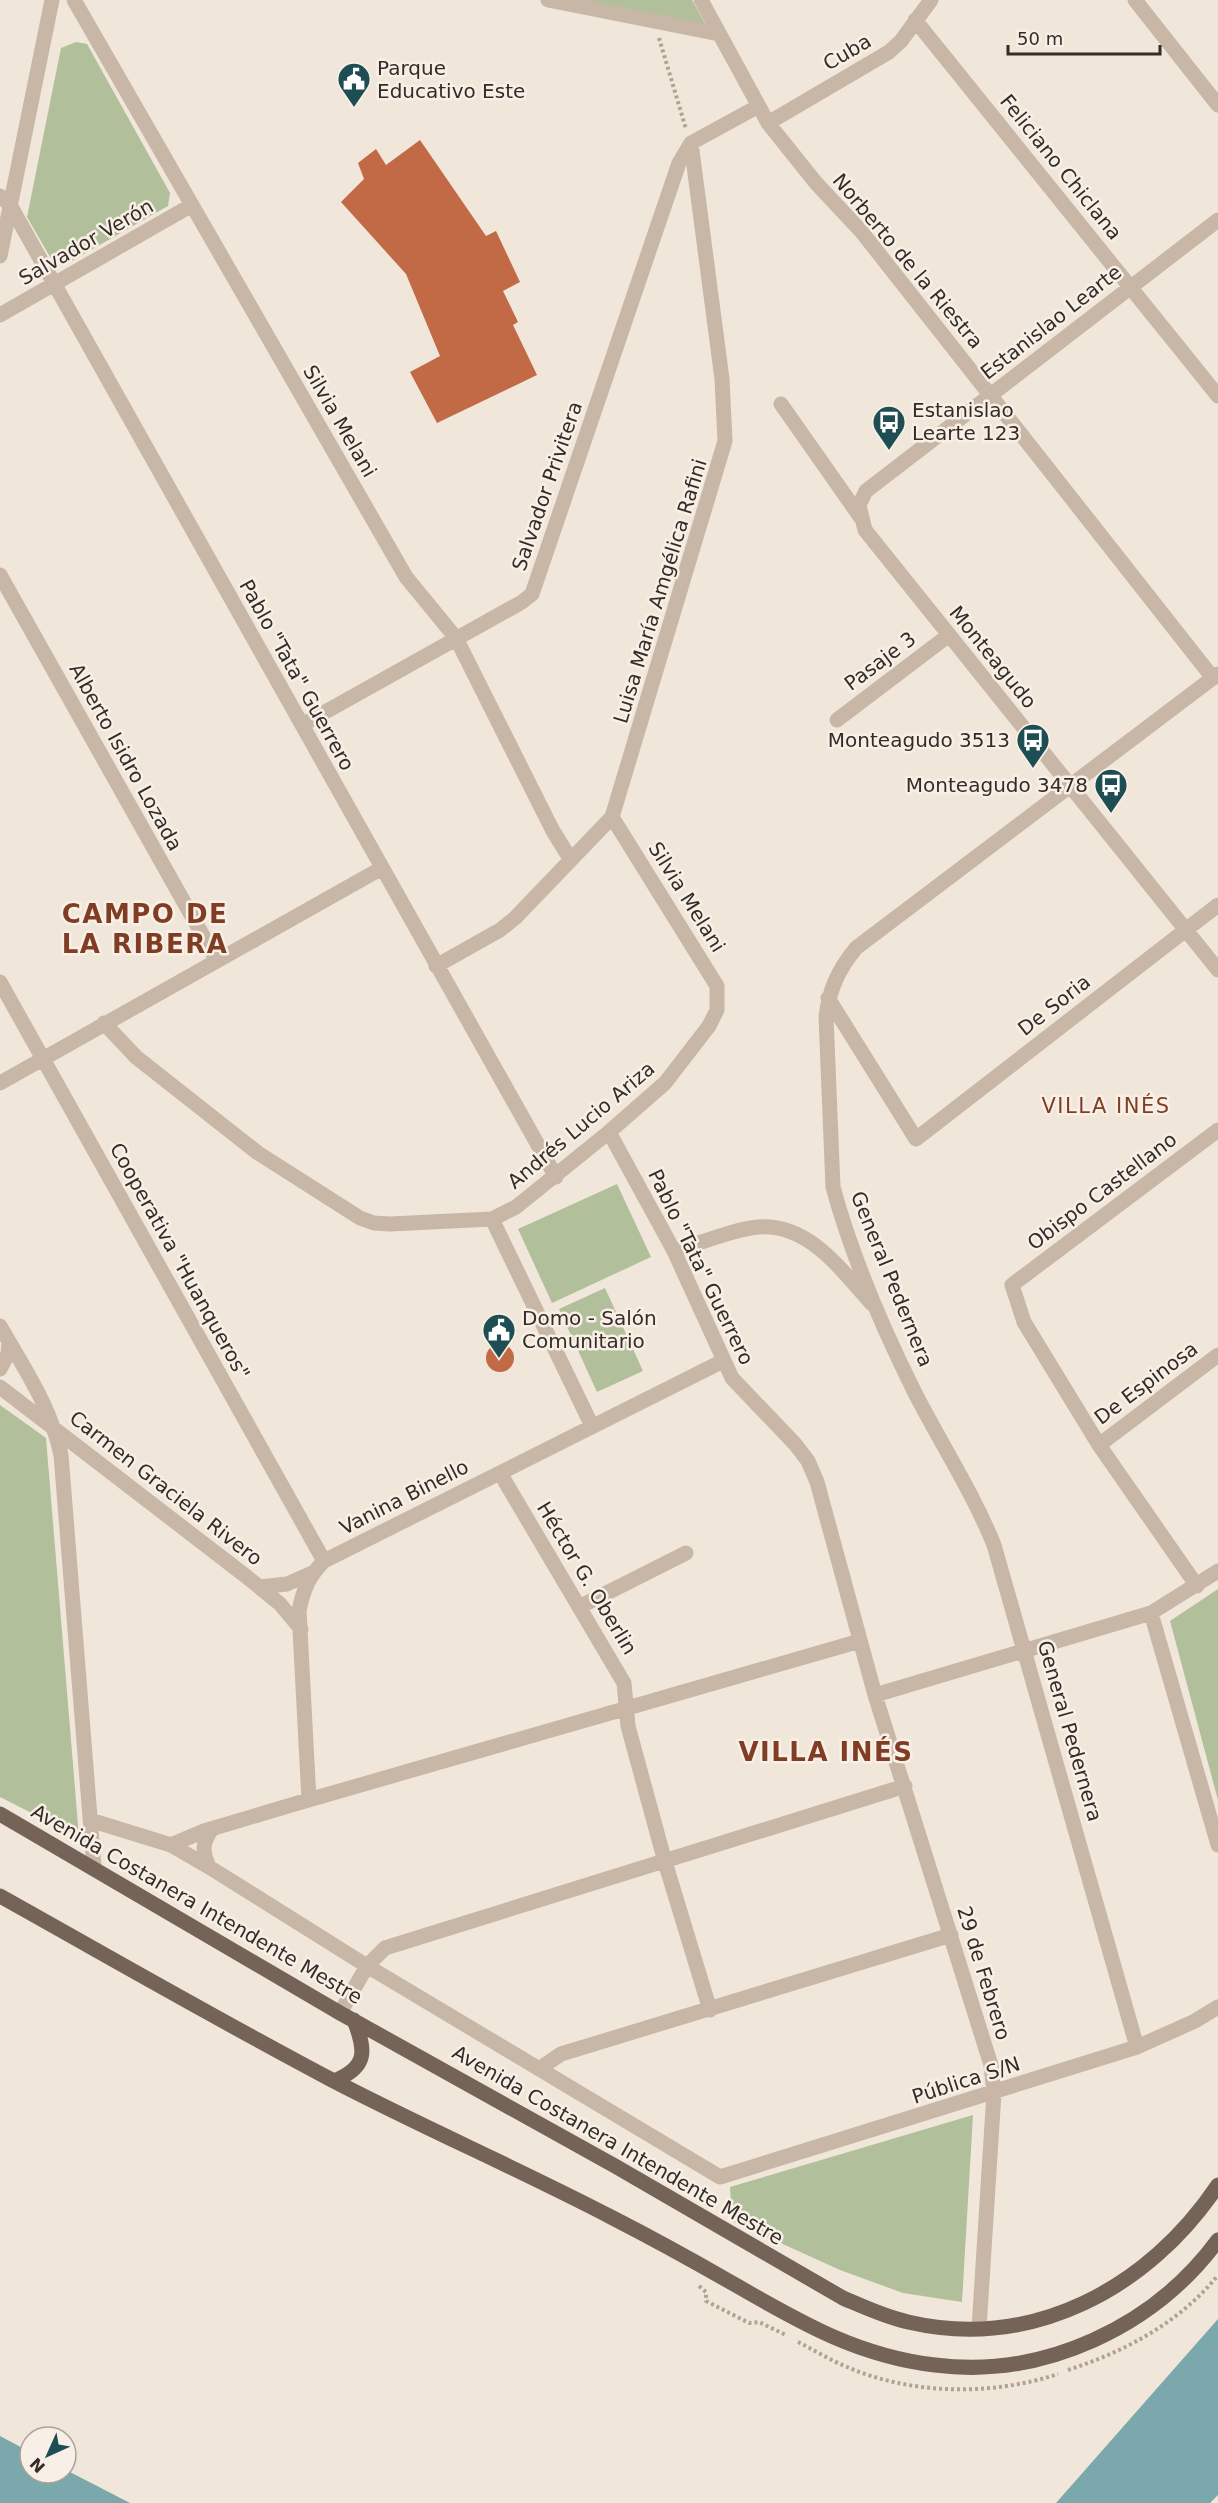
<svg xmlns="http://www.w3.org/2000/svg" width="1218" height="2503" font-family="'DejaVu Sans',sans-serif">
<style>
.green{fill:#b1bf9a}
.water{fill:#7aa8ac}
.building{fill:#c26946}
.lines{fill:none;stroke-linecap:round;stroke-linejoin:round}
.path{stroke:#b4a190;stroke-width:4;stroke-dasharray:3 3;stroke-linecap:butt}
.minor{stroke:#c8b7a6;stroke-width:15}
.major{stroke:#766358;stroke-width:15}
.labels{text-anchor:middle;stroke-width:5;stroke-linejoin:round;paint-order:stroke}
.street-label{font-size:20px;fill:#342c27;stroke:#f8f0e6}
.poi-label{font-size:20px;fill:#342c27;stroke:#f8f0e6;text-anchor:start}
.neighbourhood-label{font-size:21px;letter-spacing:1.5px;fill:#803d23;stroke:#f8f0e6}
.district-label{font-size:26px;font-weight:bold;letter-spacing:1.5px;fill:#803d23;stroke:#f8f0e6}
</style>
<rect width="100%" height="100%" fill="#f0e7da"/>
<!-- green -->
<path class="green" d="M580,0H692L708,29Z
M76,42L87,44L170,193L168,206L68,263L53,262L27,217L61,48Z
M617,1184L651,1257L552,1303L518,1229Z
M605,1288L643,1371L597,1392L559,1309Z
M0,1405L46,1438L79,1837L0,1797Z
M1218,1589V1800L1170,1621Z
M973,2115L962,2302L903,2293L840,2270L732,2221L730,2187Z"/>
<!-- water -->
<path class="water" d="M1218,2319V2495L1210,2503H1056Z
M0,2436L30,2452V2473H66V2470L130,2503H0Z"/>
<!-- building -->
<path class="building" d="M420,140L486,236L496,231L520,282L503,291L518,322L513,325L537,375L437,423L410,372L440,356L406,274L341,202L364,179L358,163L376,149L386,165Z
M486 1358a14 14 0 1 1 28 0a14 14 0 1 1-28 0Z"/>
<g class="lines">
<!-- path -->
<path class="path" d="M659,38L686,129
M699,2286L706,2292V2301L749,2323L759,2322L786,2335
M798,2342C814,2350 830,2360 847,2367C912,2395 991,2396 1058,2374
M1068,2370C1124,2352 1181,2322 1218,2275"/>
<!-- minor -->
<path class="minor" d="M74,0L406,577L456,638L553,831L571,860
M548,0L719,34
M701,0L768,123L816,183L861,231L1213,678
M1135,0L1218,105
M915,20L1218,396
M768,123L889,52L901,41L931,0
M691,143L757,107
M0,196L10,205L556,1177
M1218,220L866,491L859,505L865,530L1218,970
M0,256L52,0
M0,315L192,205
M781,404L861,518
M0,575L216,959
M837,720L949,635
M302,725L522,602L532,594L679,163L691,143
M436,966L500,930L515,918L612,817L725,441L722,379L691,143
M0,982L324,1561
M828,998L916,1139L1218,905
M104,1023L136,1057L258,1153L360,1218L374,1223L390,1224L492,1219L516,1207L609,1132L665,1083L709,1026L717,1010V986L612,817
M0,1083L382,868
M609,1132L674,1251L732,1378L795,1444L808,1461L817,1482L875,1695L991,2065L994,2093L979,2328
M492,1219L592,1426
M674,1251C699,1244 733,1229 758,1227C809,1223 841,1270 872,1304
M0,1326C24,1368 51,1407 61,1455L94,1867
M0,1369L8,1354L9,1342
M0,1387L247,1577L280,1604L301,1629
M1099,1445L1218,1355
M500,1473L624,1683L628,1726L665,1862L710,2010
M1197,1586L1099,1445L1024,1322L1012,1285L1218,1130
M259,1587L287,1584L312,1573
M579,1607L686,1553
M1151,1613L1218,1845
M875,1695L1151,1613L1218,1571
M309,1800L299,1611C303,1590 309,1576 324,1561L723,1361
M90,1820L171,1845L209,1867L367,1966L720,2177L1137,2047L1195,2021L1218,2007
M171,1845L204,1831L298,1803L860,1641
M209,1867C202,1851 202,1843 212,1829
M340,2013L367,1966L385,1948L905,1786
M1137,2047L994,1545C973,1493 942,1445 916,1395C883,1329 852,1257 833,1187L826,1017C829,990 838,970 856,948L1218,674
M539,2069L561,2054L951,1935"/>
<!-- major -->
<path class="major" d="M0,1814L340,2013L615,2166L843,2298C864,2307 885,2317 908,2322C1033,2351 1149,2288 1218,2185
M0,1896C111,1958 220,2021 332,2080C424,2128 519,2169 611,2217C652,2238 692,2260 732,2283C798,2321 857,2356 935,2365C1043,2379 1154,2327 1218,2240
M334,2081C368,2067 366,2051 354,2020"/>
</g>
<!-- icons -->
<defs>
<symbol id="civic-pin" viewBox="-11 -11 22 30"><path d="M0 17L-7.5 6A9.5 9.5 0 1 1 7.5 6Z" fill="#1e4e54" stroke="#f8f0e6"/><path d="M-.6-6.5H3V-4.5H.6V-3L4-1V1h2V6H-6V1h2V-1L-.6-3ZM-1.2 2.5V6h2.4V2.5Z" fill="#fff"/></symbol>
<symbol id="bus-pin" viewBox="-11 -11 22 30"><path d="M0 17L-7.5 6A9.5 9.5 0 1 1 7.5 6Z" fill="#1e4e54" stroke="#f8f0e6"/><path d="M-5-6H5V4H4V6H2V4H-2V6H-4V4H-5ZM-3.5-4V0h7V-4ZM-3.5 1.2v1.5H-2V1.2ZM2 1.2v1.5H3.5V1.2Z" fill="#fff"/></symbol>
</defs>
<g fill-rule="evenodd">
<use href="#civic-pin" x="335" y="60" width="38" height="52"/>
<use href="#bus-pin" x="870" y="403" width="38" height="52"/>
<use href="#bus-pin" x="1014" y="721" width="38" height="52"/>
<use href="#bus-pin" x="1092" y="766" width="38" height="52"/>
<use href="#civic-pin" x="480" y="1311" width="38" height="52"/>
</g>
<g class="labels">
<!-- street labels -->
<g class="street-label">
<text transform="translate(847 52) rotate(-30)" y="7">Cuba</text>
<text transform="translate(1061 167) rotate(51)" y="7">Feliciano Chiclana</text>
<text transform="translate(86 242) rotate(-30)" y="7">Salvador Verón</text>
<text transform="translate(908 261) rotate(50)" y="7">Norberto de la Riestra</text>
<text transform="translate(1051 322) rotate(-38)" y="7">Estanislao Learte</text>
<text transform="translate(340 421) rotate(60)" y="7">Silvia Melani</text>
<text transform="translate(547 486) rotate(-71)" y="7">Salvador Privitera</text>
<text transform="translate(660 591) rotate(-73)" y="7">Luisa María Amgélica Rafini</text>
<text transform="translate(993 657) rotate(51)" y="7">Monteagudo</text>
<text transform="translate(880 661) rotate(-37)" y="7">Pasaje 3</text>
<text transform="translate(297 675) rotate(61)" y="7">Pablo "Tata" Guerrero</text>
<text transform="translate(126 757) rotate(61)" y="7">Alberto Isidro Lozada</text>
<text transform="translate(687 897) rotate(58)" y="7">Silvia Melani</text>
<text transform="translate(1054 1005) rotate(-38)" y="7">De Soria</text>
<text transform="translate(581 1125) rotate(-40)" y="7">Andrés Lucio Ariza</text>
<text transform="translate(1102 1191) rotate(-37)" y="7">Obispo Castellano</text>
<text transform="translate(180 1261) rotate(61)" y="7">Cooperativa "Huanqueros"</text>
<text transform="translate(701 1267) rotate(64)" y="7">Pablo "Tata" Guerrero</text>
<text transform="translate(892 1279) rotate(68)" y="7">General Pedernera</text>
<text transform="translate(1146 1383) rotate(-37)" y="7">De Espinosa</text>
<text transform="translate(166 1488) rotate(38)" y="7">Carmen Graciela Rivero</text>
<text transform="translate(404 1497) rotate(-27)" y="7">Vanina Binello</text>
<text transform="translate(587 1578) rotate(59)" y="7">Héctor G. Oberlin</text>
<text transform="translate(1070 1731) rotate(74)" y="7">General Pedernera</text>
<text transform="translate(197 1904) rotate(30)" y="7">Avenida Costanera Intendente Mestre</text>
<text transform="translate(984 1973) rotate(73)" y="7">29 de Febrero</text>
<text transform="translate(966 2080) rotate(-18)" y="7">Pública S/N</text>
<text transform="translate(618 2145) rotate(30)" y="7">Avenida Costanera Intendente Mestre</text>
</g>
<!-- poi labels -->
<g class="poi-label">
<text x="377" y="75">Parque<tspan x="377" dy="23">Educativo Este</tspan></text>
<text x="912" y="417">Estanislao<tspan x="912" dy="23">Learte 123</tspan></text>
<text x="1010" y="747" text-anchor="end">Monteagudo 3513</text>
<text x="1088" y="792" text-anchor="end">Monteagudo 3478</text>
<text x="522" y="1325">Domo - Salón<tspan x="522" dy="23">Comunitario</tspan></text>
</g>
<!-- neighbourhood labels -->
<g class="neighbourhood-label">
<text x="1106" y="1113">VILLA INÉS</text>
</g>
<!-- district labels -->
<g class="district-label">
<text x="145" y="923">CAMPO DE<tspan x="145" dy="30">LA RIBERA</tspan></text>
<text x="826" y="1761">VILLA INÉS</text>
</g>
</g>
<!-- north arrow -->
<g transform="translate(48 2455) rotate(225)"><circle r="28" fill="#f8f0e6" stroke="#aaa29a" stroke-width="1.5"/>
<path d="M0-4.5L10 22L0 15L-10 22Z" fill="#1e4e54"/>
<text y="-9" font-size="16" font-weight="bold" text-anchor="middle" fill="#342c27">N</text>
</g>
<!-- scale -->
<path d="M1008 45v9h152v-9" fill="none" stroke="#342c27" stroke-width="3"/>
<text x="1017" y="45" font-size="18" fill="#342c27" stroke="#f8f0e6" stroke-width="4.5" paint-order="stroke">50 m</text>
</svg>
